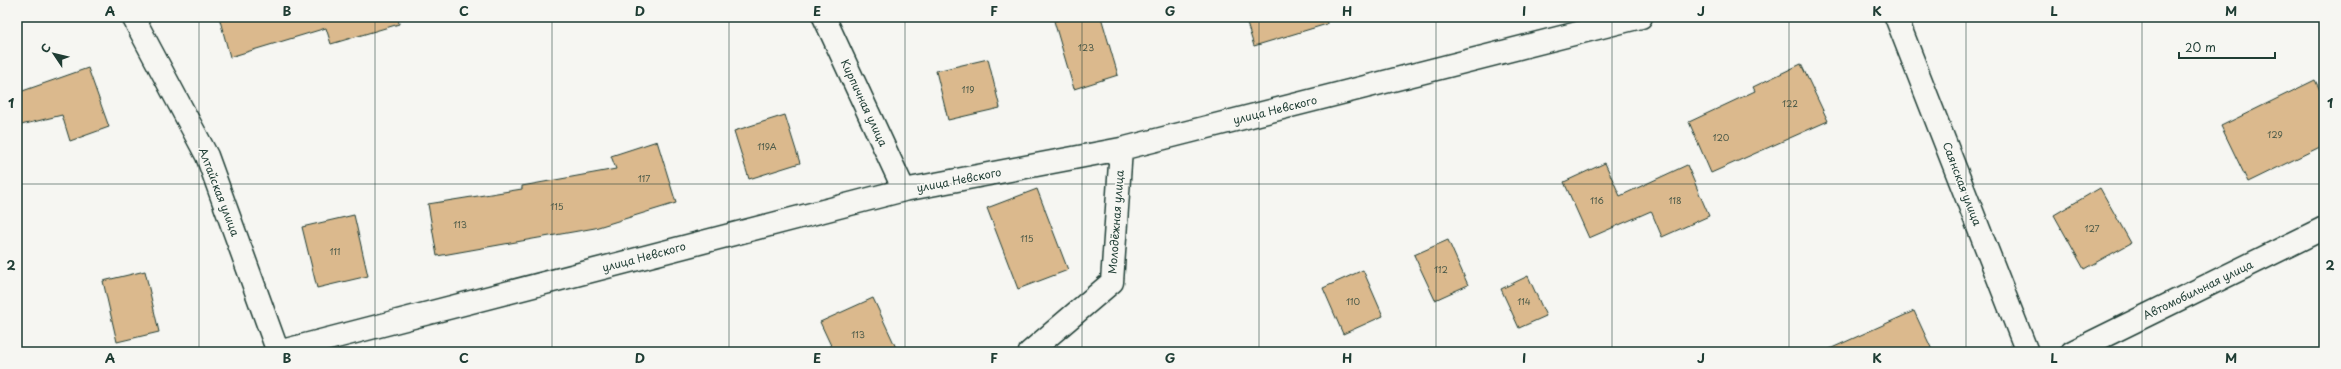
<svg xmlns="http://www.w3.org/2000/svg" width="2341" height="369" font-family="'Playpen Sans',sans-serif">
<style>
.building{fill:#dbb98d;stroke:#1f3d34}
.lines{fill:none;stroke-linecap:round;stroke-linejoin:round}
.street-casing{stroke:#1f3d34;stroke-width:25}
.secondary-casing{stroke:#1f3d34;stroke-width:25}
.street{stroke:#f6f6f2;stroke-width:22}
.secondary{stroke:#f6f6f2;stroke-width:22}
.grid{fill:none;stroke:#1f3d34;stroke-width:1;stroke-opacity:0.55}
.labels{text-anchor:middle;stroke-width:3.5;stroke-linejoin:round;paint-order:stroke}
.number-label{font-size:9px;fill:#4e5c4a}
.street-label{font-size:11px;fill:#1f3d34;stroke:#f6f6f2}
.neatline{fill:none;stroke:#1f3d34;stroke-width:1.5}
.grid-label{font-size:13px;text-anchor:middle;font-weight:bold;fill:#1f3d34}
</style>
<rect width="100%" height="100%" fill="#f6f6f2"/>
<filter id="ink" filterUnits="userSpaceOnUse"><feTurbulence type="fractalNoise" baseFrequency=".025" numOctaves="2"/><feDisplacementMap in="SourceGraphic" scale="8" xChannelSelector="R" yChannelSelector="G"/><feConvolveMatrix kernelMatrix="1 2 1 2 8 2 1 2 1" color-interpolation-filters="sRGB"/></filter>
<g filter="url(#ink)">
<!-- building -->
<path class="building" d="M219,17H398L399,24L331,44L326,28L230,57Z
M1067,17H1101L1118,75L1074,89L1054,21Z
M1245,17H1326L1327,24L1254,46Z
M988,59L1000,108L948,120L936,71Z
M1801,64L1828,121L1711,173L1689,122L1755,91L1753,87Z
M88,68L109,127L70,141L62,115L17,126V93Z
M2315,80L2324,98V145L2248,182L2221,126Z
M785,115L800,163L749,179L734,131Z
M657,141L676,203L595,228L437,256L428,204L522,189V186L616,169L611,156Z
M1605,163L1620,196L1687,165L1709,216L1662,237L1651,211L1589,238L1564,182Z
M2100,188L2131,243L2084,269L2054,215Z
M1037,189L1068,270L1018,289L987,208Z
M354,215L368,276L317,288L302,227Z
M1448,240L1468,285L1435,300L1414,255Z
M1363,270L1383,316L1343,334L1323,288Z
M145,271L159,332L117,342L103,281Z
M1528,276L1546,316L1519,328L1501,289Z
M873,298L898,352H834L820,322Z
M1914,311L1933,352H1823Z"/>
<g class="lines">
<defs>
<path id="street" d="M133,17L207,156L278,352
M824,17L904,190
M1896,17L2027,352
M278,352L904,190L1121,149L1641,17
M1030,352L1112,282L1121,149"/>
<path id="secondary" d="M2072,352L2324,228"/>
</defs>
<!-- street casing -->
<use href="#street" class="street-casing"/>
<!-- secondary casing -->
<use href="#secondary" class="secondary-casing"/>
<!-- street -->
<use href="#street" class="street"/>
<!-- secondary -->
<use href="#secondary" class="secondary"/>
</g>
</g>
<!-- grid -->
<path class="grid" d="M199,17V352M375,17V352M552,17V352M729,17V352M905,17V352M1082,17V352M1259,17V352M1436,17V352M1612,17V352M1789,17V352M1966,17V352M2142,17V352M17,184H2324"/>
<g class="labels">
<!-- number labels -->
<g class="number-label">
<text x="1086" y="51">123</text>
<text x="968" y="93">119</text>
<text x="1790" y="107">122</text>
<text x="2275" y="138">129</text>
<text x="1721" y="141">120</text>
<text x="767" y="150">119А</text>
<text x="644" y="182">117</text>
<text x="1597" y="204">116</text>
<text x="1675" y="204">118</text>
<text x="557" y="210">115</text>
<text x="460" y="228">113</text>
<text x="2092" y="232">127</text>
<text x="1027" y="242">115</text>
<text x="335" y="255">111</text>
<text x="1441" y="273">112</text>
<text x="1353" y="305">110</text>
<text x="1524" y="305">114</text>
<text x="858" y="338">113</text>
</g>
<!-- street labels -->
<g class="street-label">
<text transform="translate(864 103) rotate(65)" y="4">Кирпичная улица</text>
<text transform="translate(1275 110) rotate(-14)" y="4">улица Невского</text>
<text transform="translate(959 180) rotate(-11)" y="4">улица Невского</text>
<text transform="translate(1962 184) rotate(69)" y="4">Саянская улица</text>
<text transform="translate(219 192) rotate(69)" y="4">Алтайская улица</text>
<text transform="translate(1116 222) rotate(-86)" y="4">Молодёжная улица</text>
<text transform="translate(644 257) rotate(-15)" y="4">улица Невского</text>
<text transform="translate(2198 290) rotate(-26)" y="4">Автомобильная улица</text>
</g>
</g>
<!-- margin -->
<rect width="2341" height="369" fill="none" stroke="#f6f6f2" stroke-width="44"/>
<!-- north arrow -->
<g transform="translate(54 54) rotate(305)" stroke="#f6f6f2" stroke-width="3" paint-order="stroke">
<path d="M0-3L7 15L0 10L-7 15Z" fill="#1f3d34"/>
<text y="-6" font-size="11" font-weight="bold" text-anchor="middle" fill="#1f3d34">С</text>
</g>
<!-- scale -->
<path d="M2179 52v6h96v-6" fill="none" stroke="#1f3d34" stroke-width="2"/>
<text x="2185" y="52" font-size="12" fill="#1f3d34" stroke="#f6f6f2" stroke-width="3" paint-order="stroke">20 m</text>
<rect x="22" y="22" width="2297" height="325" class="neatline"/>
<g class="grid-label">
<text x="110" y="16">A</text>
<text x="287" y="16">B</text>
<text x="464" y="16">C</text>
<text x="640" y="16">D</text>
<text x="817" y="16">E</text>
<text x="994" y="16">F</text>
<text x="1170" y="16">G</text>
<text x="1347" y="16">H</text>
<text x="1524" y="16">I</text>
<text x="1701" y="16">J</text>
<text x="1877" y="16">K</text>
<text x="2054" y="16">L</text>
<text x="2231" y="16">M</text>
<text x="11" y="108">1</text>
<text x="2330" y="108">1</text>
<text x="11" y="270">2</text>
<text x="2330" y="270">2</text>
<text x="110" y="363">A</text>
<text x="287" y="363">B</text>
<text x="464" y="363">C</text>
<text x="640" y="363">D</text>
<text x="817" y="363">E</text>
<text x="994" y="363">F</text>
<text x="1170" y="363">G</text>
<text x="1347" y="363">H</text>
<text x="1524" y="363">I</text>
<text x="1701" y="363">J</text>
<text x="1877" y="363">K</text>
<text x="2054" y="363">L</text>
<text x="2231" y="363">M</text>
</g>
</svg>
